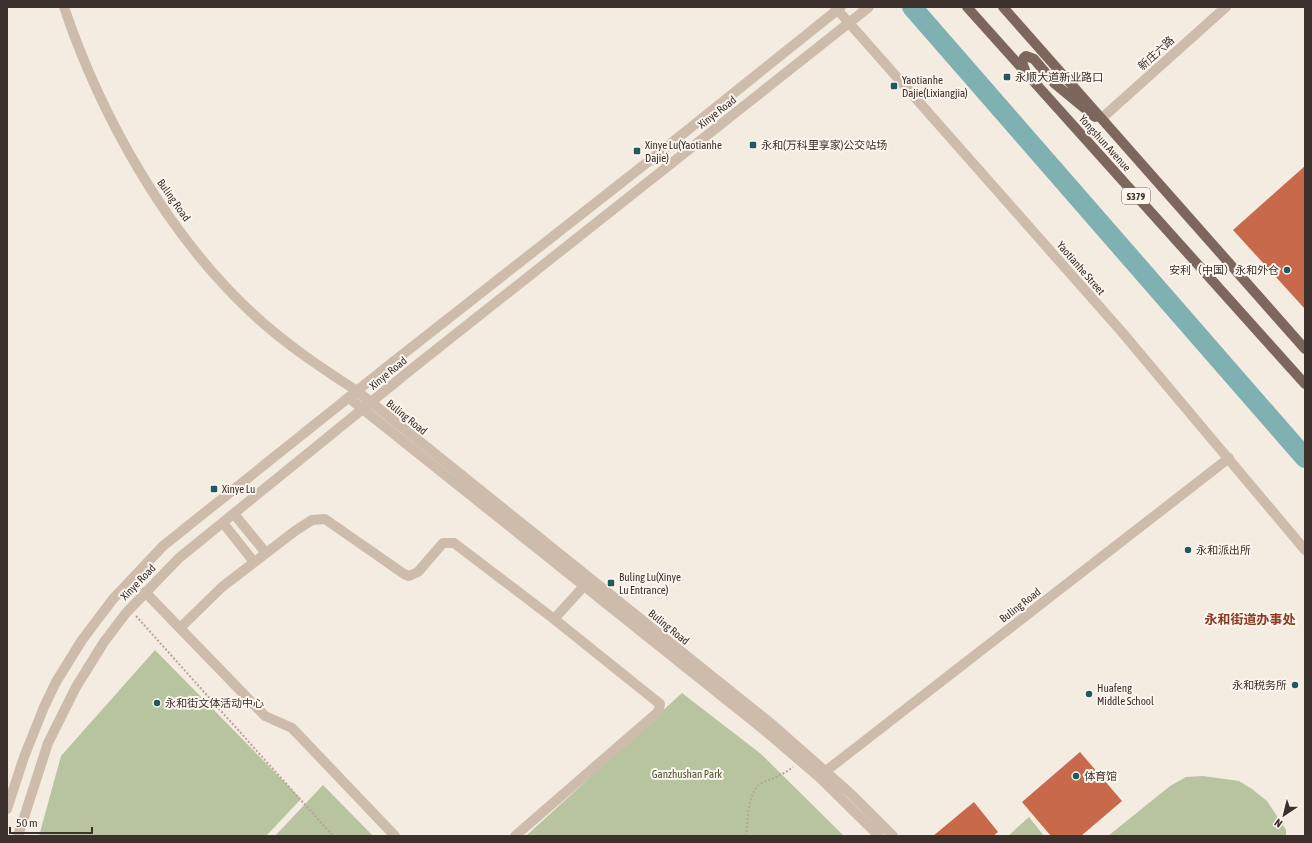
<svg xmlns="http://www.w3.org/2000/svg" width="1312" height="843" font-family="'Asap Condensed','Noto Sans SC',sans-serif">
<style>
.green{fill:#b8c4a0}
.lines{fill:none;stroke-linecap:round;stroke-linejoin:round}
.river{stroke:#7fb0b2;stroke-width:20}
.building{fill:#c8694b}
.path{stroke:#b9a596;stroke-width:2;stroke-dasharray:2 2;stroke-linecap:butt}
.minor{stroke:#cdbbac;stroke-width:10}
.tertiary{stroke:#cdbbac;stroke-width:10}
.primary{stroke:#7d675c;stroke-width:10}
.poi-dot{fill:#1f5a5e;stroke:#fbf5ee;stroke-width:1.5}
.labels{text-anchor:middle;stroke-width:4;stroke-linejoin:round;paint-order:stroke}
.shield{fill:#fbf5ee;stroke:#756b66;stroke-width:1}
.shield-label{font-size:10px;font-weight:bold;fill:#3b302b}
.street-label{font-size:11px;fill:#3b302b;stroke:#fbf5ee}
.poi-label{font-size:11px;fill:#3b302b;stroke:#fbf5ee;text-anchor:start}
.park-label{font-size:11px;fill:#4a5a2e;stroke:#fbf5ee}
.quarter-label{font-size:13px;font-weight:bold;fill:#8c3b22;stroke:#fbf5ee}
</style>
<rect width="100%" height="100%" fill="#f4ebe1"/>
<!-- green -->
<path class="green" d="M155,650L301,799L266,836H39L61,756Z
M682,693L761,754L844,836H526Z
M1203,776L1239,781L1252,789L1267,801L1286,830V836H1108L1170,786L1186,777Z
M323,785L373,836H275Z
M1029,817L1044,836H1008Z"/>
<g class="lines">
<!-- river -->
<path class="river" d="M912,7L1305,458"/>
</g>
<!-- building -->
<path class="building" d="M1305,166V309L1233,230Z
M1080,752L1122,801L1081,836H1051L1022,802Z
M974,802L998,832L993,836H933Z"/>
<g class="lines">
<!-- path -->
<path class="path" d="M136,616L333,836
M746,836C748,821 747,790 762,783C773,778 783,775 793,767"/>
<!-- minor -->
<path class="minor" d="M234,514L266,553
M223,523L254,562
M145,592L265,716L292,728L395,836
M180,628L222,587L295,531L312,520L325,519L404,574L409,576L418,572L443,543H454L554,619
M515,836L658,712L660,704L554,619L584,586"/>
<!-- tertiary -->
<path class="tertiary" d="M64,7C101,117 167,234 252,313C284,343 320,367 357,391L774,726L851,794L893,836
M835,7L1121,331L1305,550
M1102,118L1226,7
M349,398L763,729L819,777L879,836
M822,774L1229,458
M7,809L24,757L44,707L56,682L82,640L113,599L163,546L393,362L649,161L841,7
M18,836L48,743L76,687L104,642L126,613L179,558L418,364L869,7"/>
<!-- primary -->
<path class="primary" d="M967,7L1305,384
M1003,7L1305,349
M1025,70C1023,65 1020,60 1026,56L1034,59L1055,84L1095,117"/>
</g>
<!-- markers -->
<g class="poi-dot">
<rect x="1003" y="73" width="8" height="8" rx="2"/>
<rect x="890" y="82" width="8" height="8" rx="2"/>
<rect x="749" y="141" width="8" height="8" rx="2"/>
<rect x="633" y="147" width="8" height="8" rx="2"/>
<circle cx="1287" cy="270" r="4"/>
<rect x="210" y="485" width="8" height="8" rx="2"/>
<circle cx="1188" cy="550" r="4"/>
<rect x="607" y="579" width="8" height="8" rx="2"/>
<circle cx="1295" cy="685" r="4"/>
<circle cx="1089" cy="694" r="4"/>
<circle cx="157" cy="703" r="4"/>
<circle cx="1076" cy="776" r="4"/>
</g>
<g class="labels">
<!-- shield labels -->
<rect class="shield" x="1122" y="188" width="28" height="16" rx="3"/>
<g class="shield-label">
<text x="1136" y="200">S379</text>
</g>
<!-- street labels -->
<g class="street-label">
<text transform="translate(1156 53) rotate(-42)" y="4">新庄六路</text>
<text transform="translate(717 112) rotate(-38)" y="4">Xinye Road</text>
<text transform="translate(1105 143) rotate(48)" y="4">Yongshun Avenue</text>
<text transform="translate(174 200) rotate(55)" y="4">Buling Road</text>
<text transform="translate(1081 268) rotate(49)" y="4">Yaotianhe Street</text>
<text transform="translate(388 373) rotate(-39)" y="4">Xinye Road</text>
<text transform="translate(407 417) rotate(39)" y="4">Buling Road</text>
<text transform="translate(138 582) rotate(-46)" y="4">Xinye Road</text>
<text transform="translate(1020 605) rotate(-38)" y="4">Buling Road</text>
<text transform="translate(669 627) rotate(39)" y="4">Buling Road</text>
</g>
<!-- poi labels -->
<g class="poi-label">
<text x="1015" y="81">永顺大道新业路口</text>
<text x="902" y="84">Yaotianhe<tspan x="902" dy="13">Dajie(Lixiangjia)</tspan></text>
<text x="645" y="149">Xinye Lu(Yaotianhe<tspan x="645" dy="13">Dajie)</tspan></text>
<text x="761" y="149">永和(万科里享家)公交站场</text>
<text x="1279" y="274" text-anchor="end">安利（中国）永和外仓</text>
<text x="222" y="493">Xinye Lu</text>
<text x="1196" y="554">永和派出所</text>
<text x="619" y="581">Buling Lu(Xinye<tspan x="619" dy="13">Lu Entrance)</tspan></text>
<text x="1287" y="689" text-anchor="end">永和税务所</text>
<text x="1097" y="692">Huafeng<tspan x="1097" dy="13">Middle School</tspan></text>
<text x="165" y="707">永和街文体活动中心</text>
<text x="1084" y="780">体育馆</text>
</g>
<!-- park labels -->
<g class="park-label">
<text x="687" y="778">Ganzhushan Park</text>
</g>
<!-- quarter labels -->
<g class="quarter-label">
<text x="1250" y="624">永和街道办事处</text>
</g>
</g>
<!-- border -->
<rect width="1312" height="843" fill="none" stroke="#3b302b" stroke-width="16"/>
<!-- north arrow -->
<g transform="translate(1284 815) rotate(215)" stroke="#fbf5ee" stroke-width="3" paint-order="stroke">
<path d="M0-3L7 15L0 10L-7 15Z" fill="#3b302b"/>
<text y="-6" font-size="11" font-weight="bold" text-anchor="middle" fill="#3b302b">N</text>
</g>
<!-- scale -->
<path d="M10 827v6h82v-6" fill="none" stroke="#3b302b" stroke-width="2"/>
<text x="16" y="827" font-size="12" fill="#3b302b" stroke="#fbf5ee" stroke-width="3" paint-order="stroke">50 m</text>
</svg>
